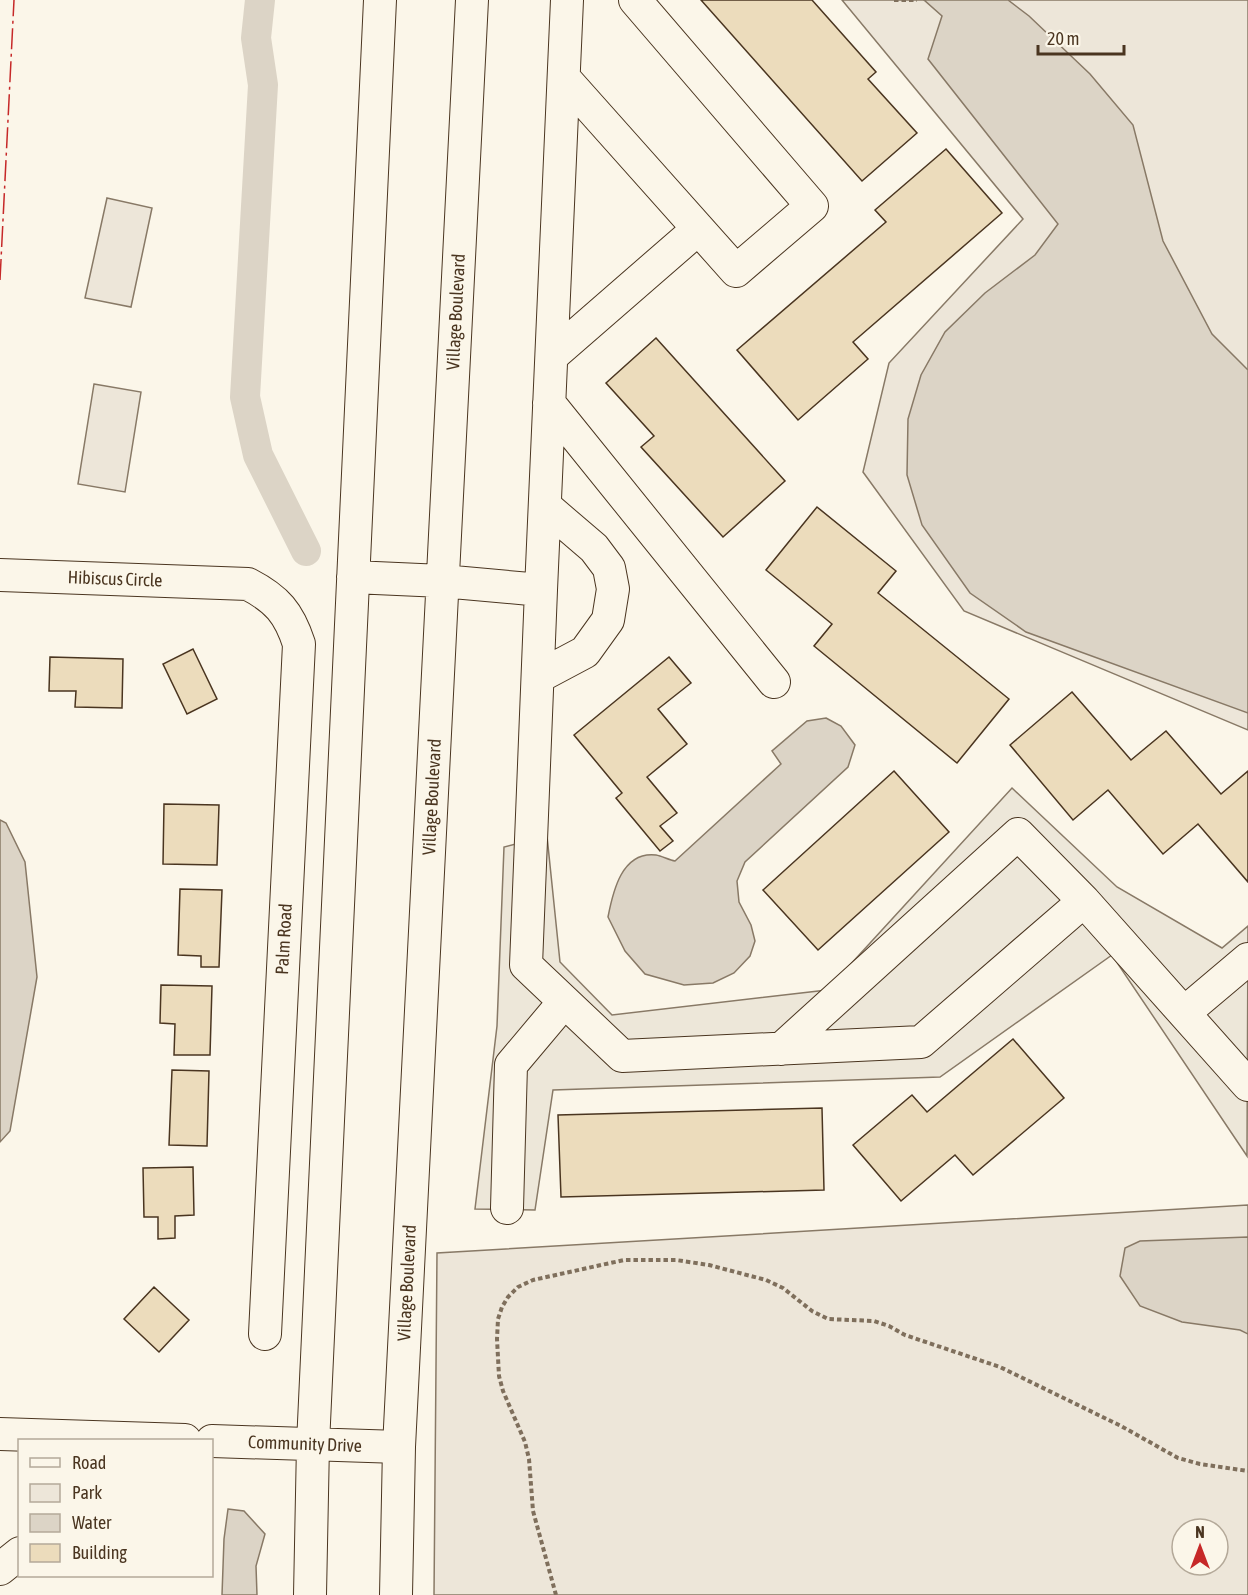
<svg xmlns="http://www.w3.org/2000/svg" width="1248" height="1595" font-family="'Asap Condensed',sans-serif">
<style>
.green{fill:#ede6d9;stroke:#887966;stroke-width:1.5;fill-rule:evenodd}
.parking{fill:#ede7d9;stroke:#887966;stroke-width:1.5}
.water{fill:#dcd4c6;stroke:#887966;stroke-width:1.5}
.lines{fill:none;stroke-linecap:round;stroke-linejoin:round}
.canal{stroke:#dcd4c6;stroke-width:30}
.building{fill:#ecdcbc;stroke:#4a3520;stroke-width:1.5}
.minor-casing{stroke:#4a3520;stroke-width:34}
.path{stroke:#7f6f5c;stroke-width:4;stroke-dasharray:4.5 3;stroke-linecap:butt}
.minor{stroke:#fbf6e9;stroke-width:32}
.power{stroke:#c62828;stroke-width:1.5;stroke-dasharray:21 4.5 3 4.5;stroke-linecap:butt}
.labels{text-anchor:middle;stroke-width:4.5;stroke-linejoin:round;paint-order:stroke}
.street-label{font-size:18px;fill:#4a3520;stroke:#fbf6e9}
</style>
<rect width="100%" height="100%" fill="#fbf6e9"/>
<!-- green -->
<path class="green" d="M842,0H1248V730L964,611L863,472L889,363L1023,219Z
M107,198L152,208L131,307L85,298Z
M94,384L141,392L125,492L78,484Z
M1248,1205V1595H434L437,1253ZM1182,1529H1218V1565H1182Z"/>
<!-- parking -->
<path class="parking" d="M1012,788L1117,887L1222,948L1248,926L1247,1156L1112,955L940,1077L553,1090L535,1210L475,1209L497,1026L504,847L547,836L560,962L612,1015L827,990Z"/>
<!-- water -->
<path class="water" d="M924,0H1008L1029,16L1090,74L1133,125L1163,241L1212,334L1248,370V713L1026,632L970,593L922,525L907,475L908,419L921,375L945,332L985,293L1035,255L1058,224L928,59L942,16Z
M826,718L841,726L855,745L848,767L745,862L737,881L739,902L751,925L755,941L750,956L734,973L713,983L684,985L645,974L625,951L608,917C613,891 622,851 656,855C662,856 669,860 675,861L781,764L772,751L807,721Z
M0,820L6,823L25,862L37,977L10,1131L0,1142Z
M1248,1237V1334L1240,1330L1182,1322L1140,1306L1120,1276L1125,1248L1140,1241Z
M228,1509L244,1511L265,1534L256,1566L257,1595H222L224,1539Z"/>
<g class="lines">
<!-- canal -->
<path class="canal" d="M260,0L256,38L263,85L245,397L258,455L306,551"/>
</g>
<!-- building -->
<path class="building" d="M701,0H812L876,72L868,79L917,133L862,181Z
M946,149L1002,213L853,342L868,359L798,420L737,350L886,222L875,210Z
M656,338L785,481L723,537L641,447L654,436L606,383Z
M817,507L896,571L878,593L1009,699L957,763L814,646L832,624L766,570Z
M193,649L217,699L187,714L163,664Z
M50,657L123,659L122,708L75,707L76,691H49Z
M669,657L691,683L658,709L687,744L647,777L677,813L660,826L673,841L660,851L616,798L622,793L574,735Z
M1072,692L1131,760L1166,731L1221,794L1248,771V882L1198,824L1163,854L1108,790L1073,820L1010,745Z
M894,771L949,832L818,950L763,890Z
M164,804L219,805L217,865L163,864Z
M180,889L222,890L219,967H201V956L178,955Z
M161,985L212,986L210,1055H174L175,1024L160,1023Z
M1013,1039L1064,1098L973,1175L955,1155L901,1201L853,1145L912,1095L927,1112Z
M172,1070L209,1071L207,1146L169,1145Z
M822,1108L824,1190L561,1197L558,1115Z
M193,1167L194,1215L175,1216V1238L158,1239V1217H144L143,1168Z
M154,1287L189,1320L159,1352L124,1319Z"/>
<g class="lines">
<defs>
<path id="minor" d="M564,78L736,271L812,206L635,0
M552,356L698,229
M549,403L774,682
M0,575L248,584C277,599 289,613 299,644L265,1334
M353,577L442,581L541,590L567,0
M541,590L526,965L622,1056L921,1042L1084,901
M538,677L585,652L608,620L613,589L609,568L594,548L545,506
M1184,1013L1248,959
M781,1049L1018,834L1084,901L1248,1085
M507,1208L511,1065L564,1002
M0,1434L185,1440
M212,1441L399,1447
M0,1569L20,1553
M310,1595L313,1444L380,0
M396,1595L399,1447L472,0"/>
</defs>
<!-- minor casing -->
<use href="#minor" class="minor-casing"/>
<!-- path -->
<path class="path" d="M894,0H917
M556,1595L533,1511L529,1459L525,1442L503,1391L499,1376L497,1339L498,1319L502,1307L508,1297L518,1287L533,1280L624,1260H676L709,1265L766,1280L783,1288L812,1311L828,1319L874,1321L889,1326L905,1335L1000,1367L1121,1426L1178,1458L1200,1464L1248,1471"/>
<!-- minor -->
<use href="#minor" class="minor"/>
<!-- power -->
<path class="power" d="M0,280L14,0"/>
</g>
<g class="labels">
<!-- street labels -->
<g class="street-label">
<text transform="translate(456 312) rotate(-87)" y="6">Village Boulevard</text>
<text transform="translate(115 579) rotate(2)" y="6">Hibiscus Circle</text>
<text transform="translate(432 797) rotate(-87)" y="6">Village Boulevard</text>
<text transform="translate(284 939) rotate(-87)" y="6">Palm Road</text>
<text transform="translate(407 1283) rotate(-87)" y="6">Village Boulevard</text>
<text transform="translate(305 1444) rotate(2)" y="6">Community Drive</text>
</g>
</g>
<!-- legend -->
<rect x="18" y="1439" width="195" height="138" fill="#fbf6e9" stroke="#b4a999" stroke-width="1.5"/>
<rect x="30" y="1458" width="30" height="9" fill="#fbf6e9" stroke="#b4a999" stroke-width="1.5"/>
<text x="72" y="1469" font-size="18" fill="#4a3520">Road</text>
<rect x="30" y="1484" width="30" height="18" fill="#ede6d9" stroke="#b4a999" stroke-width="1.5"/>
<text x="72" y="1499" font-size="18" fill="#4a3520">Park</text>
<rect x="30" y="1514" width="30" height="18" fill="#dcd4c6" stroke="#b4a999" stroke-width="1.5"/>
<text x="72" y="1529" font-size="18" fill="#4a3520">Water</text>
<rect x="30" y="1544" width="30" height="18" fill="#ecdcbc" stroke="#b4a999" stroke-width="1.5"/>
<text x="72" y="1559" font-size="18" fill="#4a3520">Building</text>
<!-- north arrow -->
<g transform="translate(1200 1547)"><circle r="28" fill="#fbf6e9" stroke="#b4a999" stroke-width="1.5"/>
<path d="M0-4.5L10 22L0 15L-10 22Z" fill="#c62828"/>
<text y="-9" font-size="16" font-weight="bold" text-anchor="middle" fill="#4a3520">N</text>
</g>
<!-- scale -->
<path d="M1038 45v9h86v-9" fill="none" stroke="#4a3520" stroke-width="3"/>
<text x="1047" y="45" font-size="18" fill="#4a3520" stroke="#fbf6e9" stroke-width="4.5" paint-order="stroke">20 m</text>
</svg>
